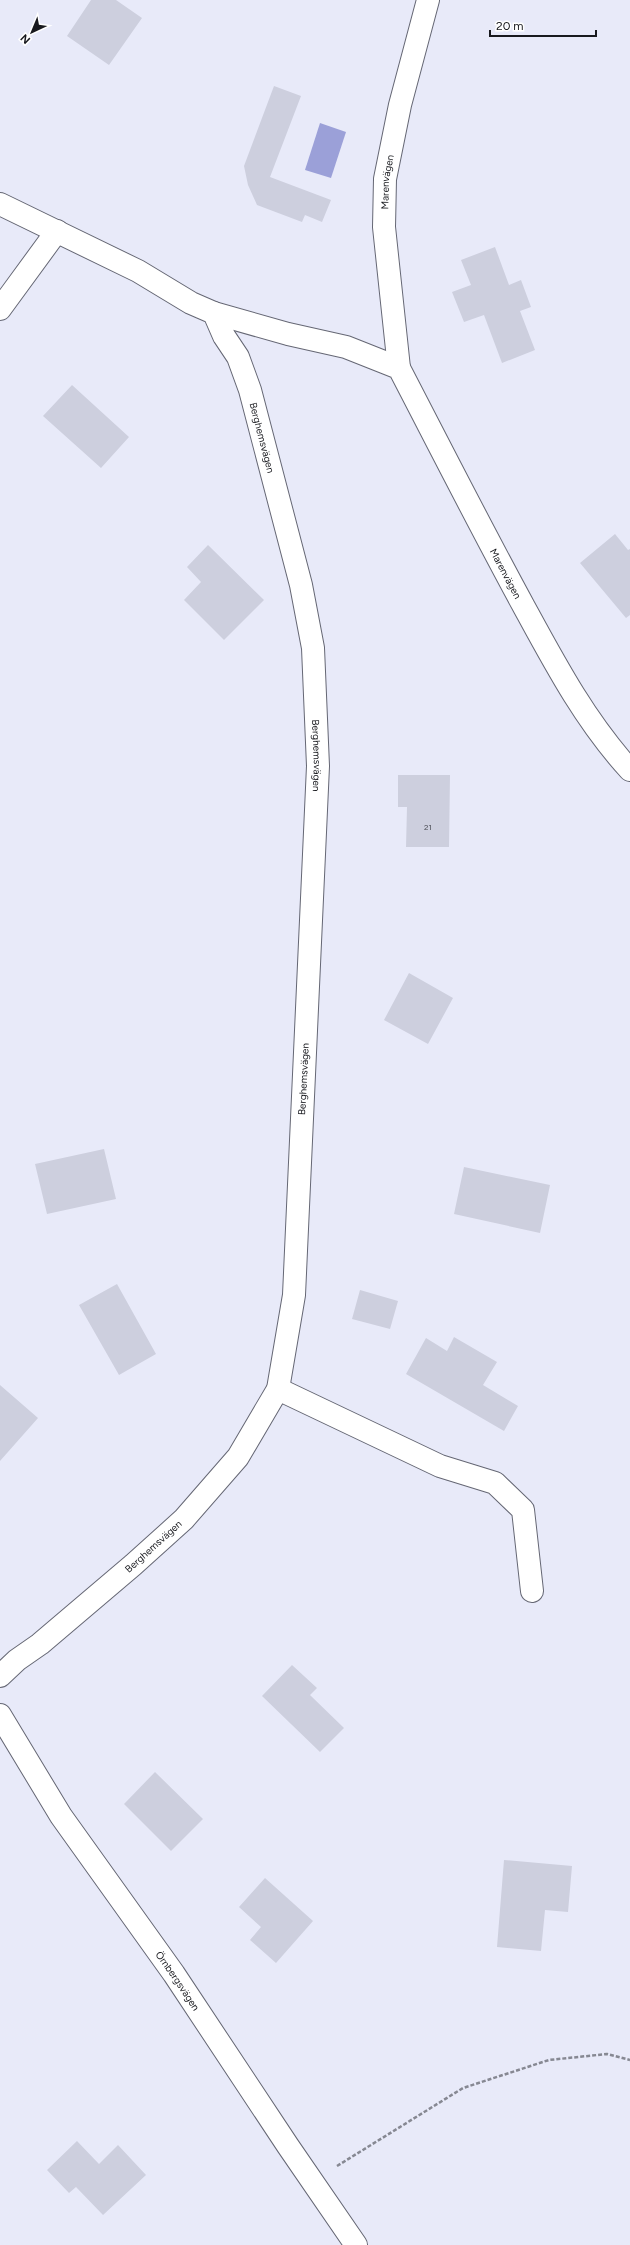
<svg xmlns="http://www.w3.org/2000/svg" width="630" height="2245" font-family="Figtree,sans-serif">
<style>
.water{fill:#9ba0d8}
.building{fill:#cdcfde}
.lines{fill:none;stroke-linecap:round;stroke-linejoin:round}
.minor-casing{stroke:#656774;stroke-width:24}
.path{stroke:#868892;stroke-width:2.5;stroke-dasharray:4 2;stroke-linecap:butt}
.minor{stroke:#fff;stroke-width:22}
.labels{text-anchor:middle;stroke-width:4;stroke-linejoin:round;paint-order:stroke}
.number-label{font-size:8px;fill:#45464e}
.street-label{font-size:10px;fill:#18191e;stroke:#fff}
</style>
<rect width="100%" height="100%" fill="#e8eaf9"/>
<!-- water -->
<path class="water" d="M320,123L346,132L331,178L305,170Z"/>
<!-- building -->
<path class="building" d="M91,0H116L142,18L109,65L67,36Z
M274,86L301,96L270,177L331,200L322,222L305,215L302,222L257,205L248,185L244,166Z
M495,247L509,285L521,280L531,307L520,311L535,350L502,363L484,315L464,322L452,292L471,285L461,260Z
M72,385L129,437L101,468L43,416Z
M615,534L628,550L630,549V615L626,618L580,563Z
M208,545L264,600L224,640L184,600L201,582L187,567Z
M398,775H450L449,847H406L407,807H398Z
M409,973L453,998L428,1044L384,1020Z
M104,1149L116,1199L47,1214L35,1164Z
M464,1167L550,1185L540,1233L454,1214Z
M117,1284L156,1354L119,1375L79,1305Z
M360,1290L398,1301L390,1329L352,1319Z
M454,1337L497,1362L483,1385L518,1406L504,1431L406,1374L426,1338L447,1351Z
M0,1385L38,1418L0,1461Z
M292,1665L317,1688L310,1695L344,1728L320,1752L262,1696Z
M155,1772L203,1819L171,1851L124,1804Z
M504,1860L572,1866L568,1912L545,1910L541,1951L497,1947Z
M265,1878L313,1921L276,1963L250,1940L261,1927L239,1907Z
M77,2141L99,2164L118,2145L146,2175L103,2215L76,2187L69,2193L47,2170Z"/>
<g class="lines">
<defs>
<g id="minor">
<path id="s1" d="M0,204L138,271L191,303L214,313L224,336L238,357L250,390L301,585L313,648L318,766L294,1295L278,1389L238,1457L184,1519L133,1565L40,1644L17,1660L0,1676"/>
<path d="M0,309L57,231"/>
<path id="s2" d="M214,313L288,334L346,347L399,368C440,447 480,526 523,605C554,662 585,721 630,770"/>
<path id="s3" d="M399,368L384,227L385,179L400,105L428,0"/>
<path d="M278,1389L440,1466L495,1483L523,1510L532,1591"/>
<path id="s4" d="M0,1715L61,1816L174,1974L288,2146L356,2245"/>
</g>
</defs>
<!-- minor casing -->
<use href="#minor" class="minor-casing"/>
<!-- path -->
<path class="path" d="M337,2166L463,2088L549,2060L607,2054L630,2060"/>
<!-- minor -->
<use href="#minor" class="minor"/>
</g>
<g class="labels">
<!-- number labels -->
<g class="number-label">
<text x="428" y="830">21</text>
</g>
<!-- street labels -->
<g class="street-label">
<text dy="4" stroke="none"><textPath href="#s3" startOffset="187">Marenvägen</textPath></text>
<text dy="4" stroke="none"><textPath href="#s1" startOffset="375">Berghemsvägen</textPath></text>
<text dy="4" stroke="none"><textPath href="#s2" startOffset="425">Marenvägen</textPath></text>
<text dy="4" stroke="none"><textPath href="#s1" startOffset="699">Berghemsvägen</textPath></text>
<text transform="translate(303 1079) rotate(-87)" y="4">Berghemsvägen</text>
<text transform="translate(153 1546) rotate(-42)" y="4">Berghemsvägen</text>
<text dy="4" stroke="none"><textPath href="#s4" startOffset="320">Örnbergsvägen</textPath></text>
</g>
</g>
<!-- north arrow -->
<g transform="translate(32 32) rotate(224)" stroke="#ffffff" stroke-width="3" paint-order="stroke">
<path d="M0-3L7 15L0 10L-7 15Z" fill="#18191e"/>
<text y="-6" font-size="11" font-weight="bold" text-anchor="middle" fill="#18191e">N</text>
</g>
<!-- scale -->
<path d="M490 30v6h106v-6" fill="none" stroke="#18191e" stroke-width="2"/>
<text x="496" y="30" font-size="12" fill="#18191e" stroke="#ffffff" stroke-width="3" paint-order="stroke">20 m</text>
</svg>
